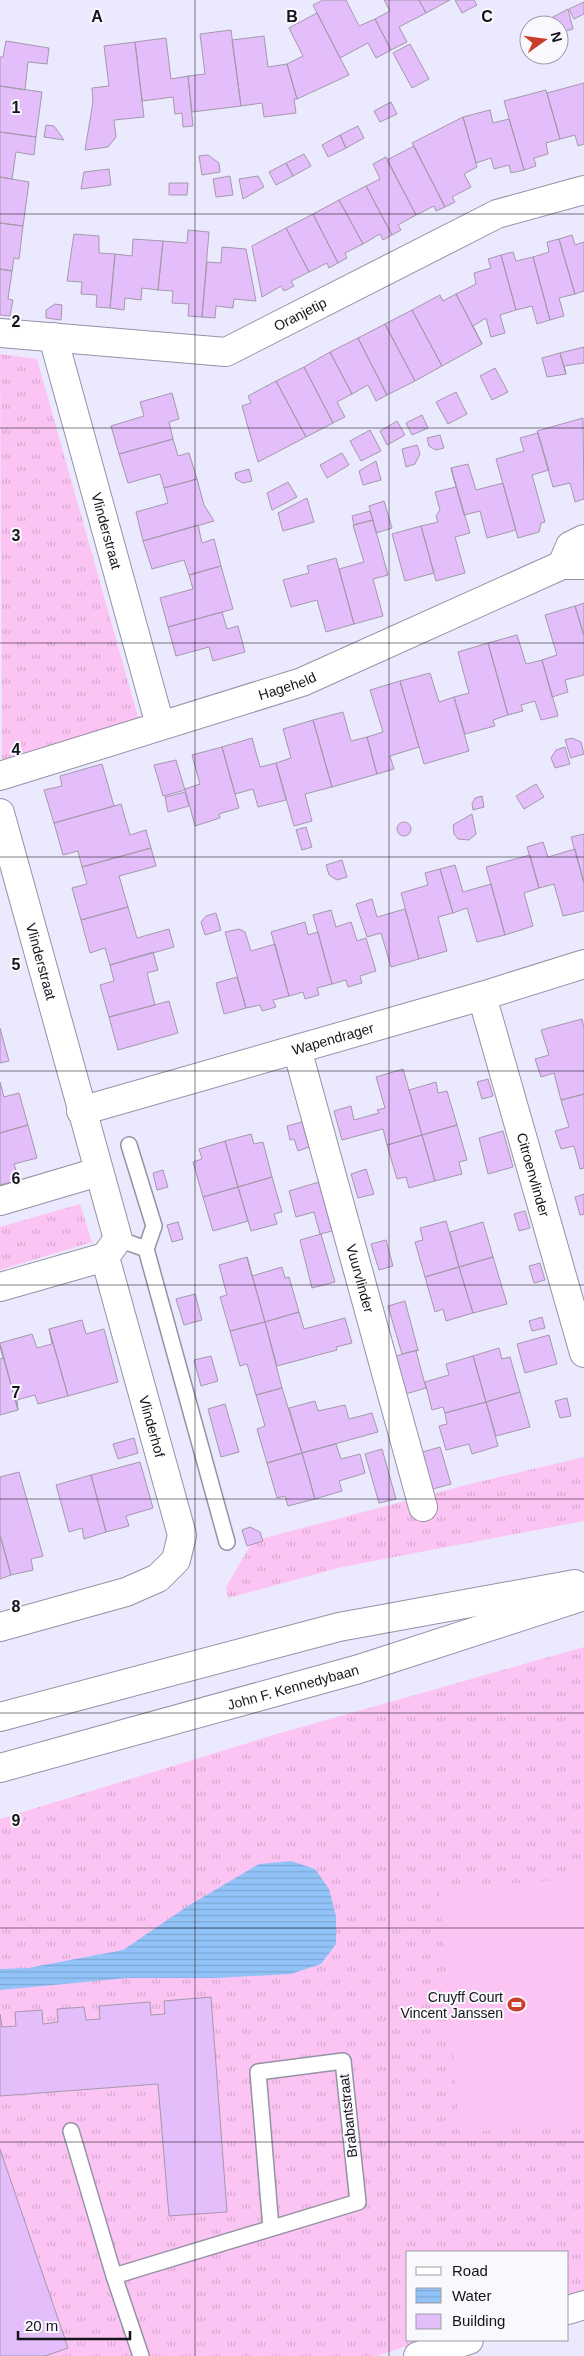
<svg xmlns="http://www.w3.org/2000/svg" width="584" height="2356" font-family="Arial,sans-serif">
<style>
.grass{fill:url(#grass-tufts)}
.garden{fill:#fcc4f3}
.water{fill:url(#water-rules)}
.building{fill:#e3befb;stroke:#a499ab}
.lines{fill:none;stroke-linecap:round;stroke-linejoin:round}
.lane-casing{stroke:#9592a6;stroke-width:18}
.street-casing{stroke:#9592a6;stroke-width:30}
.secondary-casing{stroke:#9592a6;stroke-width:30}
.lane{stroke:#fff;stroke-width:15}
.street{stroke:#fff;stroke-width:28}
.secondary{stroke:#fff;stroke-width:28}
.grid{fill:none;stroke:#15141b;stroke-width:1;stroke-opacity:0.55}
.labels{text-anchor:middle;stroke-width:4;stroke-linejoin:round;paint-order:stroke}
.street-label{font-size:14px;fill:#15141b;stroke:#f9f8fd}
.poi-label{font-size:14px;fill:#15141b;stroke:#f9f8fd;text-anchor:end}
.grid-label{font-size:16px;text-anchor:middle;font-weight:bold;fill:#15141b;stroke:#f9f8fd;stroke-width:4;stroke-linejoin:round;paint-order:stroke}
</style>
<defs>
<pattern id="grass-tufts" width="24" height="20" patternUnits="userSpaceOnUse" patternTransform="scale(1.25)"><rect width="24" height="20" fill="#fcc4f3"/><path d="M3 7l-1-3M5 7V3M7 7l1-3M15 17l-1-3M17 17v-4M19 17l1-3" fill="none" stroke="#d7a8d0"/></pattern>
<pattern id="water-rules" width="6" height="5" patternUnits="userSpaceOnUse" patternTransform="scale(1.25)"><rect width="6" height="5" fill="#92c3f8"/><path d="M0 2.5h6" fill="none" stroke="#7da7d4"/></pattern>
</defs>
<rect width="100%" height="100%" fill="#ebe9fe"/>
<!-- grass -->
<path class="grass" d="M0,354L37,359L138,717V724L2,766Z
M80,1204L92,1242L0,1270V1227Z
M584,1457V1521L342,1567L228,1598L226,1587L253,1541L470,1484Z
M584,1647V2294L568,2299V2252H408V2340H425L377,2356H0V1819L277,1734Z"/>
<!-- garden -->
<path class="garden" d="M584,1878V2122L460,2133L439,1889Z"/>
<!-- water -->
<path class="water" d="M291,1861L315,1869L329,1889L336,1916V1944L321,1964L291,1974L214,1978H127L0,1990V1969L28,1968L123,1950L188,1906L259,1864Z"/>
<!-- building -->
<path class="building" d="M323,0H346L359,26L375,19L391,50L376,58L368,43L340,58L313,5Z
M384,0H419L426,13L399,27L407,42L391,50L375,19L390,11Z
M419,0H450L426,13Z
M455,0H474L477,5L462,13Z
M584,2V14L574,19L569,9Z
M568,9L573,29L559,33V25H538Z
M317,13L349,75L297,99L287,64L303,56L289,28Z
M231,30L241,106L192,112L188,76L205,74L200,34Z
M264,36L268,67L287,64L297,99H294L296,113L264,117L262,103L241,106L232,40Z
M166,38L171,79L188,76L193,126L183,127L182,113L175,114L173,97L142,101L135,42Z
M6,41L49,48L47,64L28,62L25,90L0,86V57H3Z
M135,42L144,117L114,120L116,137L108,147L85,150L93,102L92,88L109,86L104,46Z
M410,44L429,79L412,88L393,53Z
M584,83V144L578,146L575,135L560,139L547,93Z
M0,86L42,92L36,137L0,132Z
M546,90L560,139L546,143L548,154L534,158L536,166L524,170L504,101Z
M391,102L397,114L380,122L374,111Z
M490,110L493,123L509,119L524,170L511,173L509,165L494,169L491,158L476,163L463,117Z
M463,117L477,167L464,174L471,187L452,197L455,202L445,207L412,143Z
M46,125L54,126L64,140L44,137Z
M358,126L364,138L346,148L340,135Z
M0,132L36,137L34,155L16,152L12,179L0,177Z
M340,135L346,148L328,157L322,145Z
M414,146L445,207L436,211L434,206L416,215L387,160Z
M304,154L311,166L293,176L286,163Z
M208,155L219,163L220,172L202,175L199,156Z
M386,157L416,215L398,225L401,230L392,235L366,186L380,179L373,164Z
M286,163L293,176L276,185L269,172Z
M109,169L111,185L81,189L84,172Z
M230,176L233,195L216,197L213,179Z
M258,176L264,187L243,199L239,179Z
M0,177L29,182L23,226L0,223Z
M169,183H188L187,195H169Z
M366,186L392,235L383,240L380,234L363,244L339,200Z
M339,200L363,244L345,253L347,258L338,263L313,214Z
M313,214L338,263L329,268L327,263L309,272L286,228Z
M0,223L23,226L19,259L14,258L12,271L0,269Z
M286,228L309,272L291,281L294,286L284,291L281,286L262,297L252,246Z
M188,230L209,232L202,317L188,316L189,304L172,303L173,291L158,290L163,241L187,243Z
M74,234L99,236V253L115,254L110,308L96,307L97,295L81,294L82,282L67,281Z
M572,235L575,245L584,242V291L575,294L559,239Z
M133,239L163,241L158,290L142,288L141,300L125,298L124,310L110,308L115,254L132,256Z
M559,239L575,294L559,298L564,316L550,320L533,257L549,252L547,242Z
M222,247L246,249L256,301L234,299L233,308L216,306L215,318L202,317L207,262L221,263Z
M513,252L516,261L533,257L550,320L537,324L532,306L516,310L501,255Z
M501,255L516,310L500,315L505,333L491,337L486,318L473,326L482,344L456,294L476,284L474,273L491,268L488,259Z
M0,269L12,271L8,299L13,300L10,316L0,315Z
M456,294L482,344L442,366L412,310L440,295L443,301Z
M55,304L62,305L61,320L46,318V310Z
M412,310L442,366L415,381L385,324Z
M385,324L415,381L387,395L358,338Z
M358,338L387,395L376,401L368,385L352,394L330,352Z
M584,347V363L564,366L566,374L560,353Z
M330,352L352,394L337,402L345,417L333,423L304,367Z
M560,353L566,374L547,377L542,358Z
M304,367L333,423L306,437L276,381Z
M495,368L508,392L492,400L480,376Z
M276,381L306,437L258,462L242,406L251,403L248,396Z
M456,392L467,414L448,424L436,402Z
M172,393L179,419L169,422L173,439L119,454L111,426L144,416L140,402Z
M422,415L428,428L412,435L406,423Z
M583,418L584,499L575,502L570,483L553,487L537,431Z
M397,421L405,435L387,445L380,431Z
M370,430L381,451L361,461L350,441Z
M538,433L549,470L532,475L545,522L541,523L539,532L518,538L496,459L524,451L520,438Z
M440,435L444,448L436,450L429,446L427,438Z
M173,439L178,456L189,453L197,479L164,488L160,474L128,483L119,454Z
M417,445L420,454L415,464L406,467L402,449Z
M342,453L349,465L327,478L320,465Z
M376,461L381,480L363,485L359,471Z
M468,464L476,490L503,483L516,530L487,538L480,511L464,515L451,468Z
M451,468L470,533L455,537L465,573L436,581L421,526L438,522L436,516L440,510L435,492L456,487Z
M249,469L252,481L243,483L236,479L235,473Z
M197,479L204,505L214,521L143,541L136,512L168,503L164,488Z
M288,482L297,497L272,510L267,493Z
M307,498L314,522L283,531L278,513Z
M384,501L392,528L376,533L369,506Z
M370,511L373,520L354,525L352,516Z
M373,520L388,575L373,579L383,616L354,624L339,569L364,562L353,525Z
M198,525L202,543L214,539L221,566L189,575L184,560L152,569L143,541Z
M421,526L434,573L405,581L392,534Z
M336,558L354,624L326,632L317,600L291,607L283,580L309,573L307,566Z
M221,566L233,609L168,627L160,598L193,589L189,575Z
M584,603V636L575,606Z
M575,606L584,636V675L565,680L568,692L552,697L542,660L557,655L545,615Z
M222,612L227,629L238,626L245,652L213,661L209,647L176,656L168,627Z
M517,635L526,664L542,660L558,716L541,720L535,701L521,705L523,711L508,715L488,643Z
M488,643L508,715L493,720L495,726L465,734L454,697L469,693L458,652Z
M430,673L439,702L454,697L469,751L424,764L400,681Z
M400,681L419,747L390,756L394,769L377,774L367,737L383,732L370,690Z
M343,712L351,741L367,737L377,774L332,787L313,720Z
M313,720L332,787L305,794L312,821L294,826L276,763L291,758L283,729Z
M252,738L260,767L276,763L286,800L258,807L253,789L235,794L222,747Z
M572,738L581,742L584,754L571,758L565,740Z
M222,747L239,808L219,814L220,818L195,826L185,789L200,784L192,755Z
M565,747L570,764L555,768L551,758L556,750Z
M176,760L185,790L163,796L154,765Z
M102,764L114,806L54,823L44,790L62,786L60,776Z
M536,784L544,797L524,809L516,796Z
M185,792L189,806L168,812L165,797Z
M482,796L484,807L473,810L472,804L475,798Z
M121,804L130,835L146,830L151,848L82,867L78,851L63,855L54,823Z
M472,814L476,834L469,840L458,839L454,834L453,825Z
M397 829a7 7 0 1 1 14 0a7 7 0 1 1-14 0Z
M306,827L312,847L302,850L296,830Z
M584,834V883L571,837Z
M543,842L548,857L575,849L584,883V911L563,916L554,884L539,888L527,847Z
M151,848L156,866L119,876L128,907L81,920L72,888L87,884L82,867Z
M530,855L539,888L524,893L533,926L505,935L486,867Z
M342,860L347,877L337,880L329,875L326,865Z
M455,865L463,892L491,884L505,935L477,942L467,908L453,913L440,869Z
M440,869L453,913L438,917L447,951L419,959L401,893L428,885L425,873Z
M372,899L377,917L405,909L419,959L391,967L381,933L367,937L356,904Z
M128,907L137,938L169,929L174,947L110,965L105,948L90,953L81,920Z
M331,910L336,927L351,922L357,941L366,938L376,971L360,976L362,983L348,987L346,980L332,984L313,915Z
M216,913L221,930L205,935L201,922L206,916Z
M305,922L308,935L318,932L332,984L317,988L319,995L305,999L303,992L289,996L271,932Z
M239,929L245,932L251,951L275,944L289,996L273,1000L276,1007L262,1011L260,1005L246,1008L225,932Z
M153,952L158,970L147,973L155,1005L109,1017L100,985L114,981L110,965Z
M237,977L246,1008L224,1014L216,983Z
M169,1001L178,1033L118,1050L109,1017Z
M582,1019L584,1028V1094L561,1100L554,1073L541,1077L535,1059L549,1055L541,1030Z
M0,1028L9,1061L0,1063Z
M403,1069L422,1135L387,1145L383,1129L342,1140L334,1111L351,1106L354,1120L379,1113L377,1110L385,1108L376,1077Z
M488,1079L493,1096L482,1099L477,1082Z
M0,1082L4,1097L19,1093L28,1125L0,1133Z
M436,1082L438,1093L447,1091L457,1125L422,1135L409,1090Z
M584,1094V1168L580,1169L574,1146L561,1149L555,1131L569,1127L561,1100Z
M302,1122L309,1147L298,1151L294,1139L290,1140L287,1126Z
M28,1125L37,1158L14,1164L19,1180L0,1185V1133Z
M457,1125L467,1160L459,1162L462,1174L435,1181L422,1135Z
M503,1131L513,1167L488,1174L479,1138Z
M251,1134L254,1144L263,1142L272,1177L238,1187L225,1141Z
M422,1135L435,1181L409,1188L406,1177L397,1179L387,1145Z
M225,1141L238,1187L203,1197L193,1162L202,1159L199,1149Z
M366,1169L374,1194L358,1198L351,1174Z
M163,1170L168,1187L157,1190L153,1173Z
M272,1177L282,1212L274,1214L277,1224L251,1231L238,1187Z
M319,1182L332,1231L320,1234L314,1212L296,1217L289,1191Z
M238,1187L248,1221L213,1231L203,1197Z
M584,1194V1214L580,1215L575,1197Z
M525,1211L530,1228L519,1231L514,1214Z
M446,1221L459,1267L425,1277L415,1242L423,1240L420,1228Z
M178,1222L183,1239L172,1242L167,1225Z
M483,1222L493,1257L459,1267L450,1232Z
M321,1234L335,1282L312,1288L300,1240Z
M386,1240L393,1266L379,1270L371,1244Z
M247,1257L265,1322L230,1331L220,1297L227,1295L219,1265Z
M247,1257L252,1276L282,1267L285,1278L289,1277L299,1312L265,1322Z
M493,1257L507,1304L473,1313L459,1267Z
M540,1263L545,1280L534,1283L529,1266Z
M459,1267L473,1313L446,1321L443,1309L435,1312L425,1277Z
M195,1294L202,1320L184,1325L176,1299Z
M405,1301L418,1350L402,1354L388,1306Z
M299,1312L304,1329L345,1318L352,1343L336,1347L337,1350L277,1366L265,1322Z
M542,1317L545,1328L532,1331L529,1321Z
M82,1320L86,1334L104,1329L118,1382L68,1396L49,1329Z
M265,1322L282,1388L256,1395L247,1364L240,1366L230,1331Z
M49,1329L68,1396L38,1404L35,1395L17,1400L18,1410L0,1343L32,1334L37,1348L52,1344Z
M549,1335L557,1364L525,1373L517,1344Z
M0,1346L18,1410L0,1415V1359L3,1358Z
M499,1348L502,1359L510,1357L520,1392L486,1402L473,1356Z
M419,1350L416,1351L426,1388L402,1395L391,1358L402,1354Z
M211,1356L218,1381L201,1386L194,1360Z
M473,1356L486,1402L445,1413L443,1407L432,1410L425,1382L449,1375L446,1364Z
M282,1388L302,1453L267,1463L257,1429L265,1426L256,1395Z
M520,1392L530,1427L496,1436L486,1402Z
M567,1398L571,1416L560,1418L555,1401Z
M315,1401L318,1411L345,1405L349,1419L372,1413L378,1432L302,1453L289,1408Z
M486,1402L498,1446L472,1454L469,1444L446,1450L439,1426L447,1424L445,1413Z
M225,1404L239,1452L221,1457L208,1409Z
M134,1438L138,1453L118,1459L113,1444Z
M336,1444L341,1459L360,1454L365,1473L339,1481L342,1491L315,1499L302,1453Z
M440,1447L451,1484L429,1490L419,1453Z
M382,1449L396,1499L379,1503L365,1454Z
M302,1453L315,1499L288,1506L285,1496L277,1498L267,1463Z
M140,1462L153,1508L126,1516L129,1526L106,1532L91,1475Z
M19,1472L43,1556L31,1559L33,1570L11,1575L0,1535V1477Z
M91,1475L106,1532L84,1539L82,1528L69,1532L56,1485Z
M250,1527L260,1532L263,1541L247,1546L242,1530Z
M0,1535L11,1575L0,1579Z
M211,1997L227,2212L169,2216L158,2084L0,2096V2014L2,2027L16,2026L15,2012L42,2010L43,2024L58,2022L57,2009L84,2007L86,2020L100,2019L99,2006L150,2002L151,2015L165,2014L164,2001Z
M0,2149L68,2348L45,2356H0Z"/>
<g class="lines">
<defs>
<path id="lane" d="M129,1145L154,1226L146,1249
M118,1239L146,1249L227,1542
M71,2131L114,2276L141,2356
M114,2276L358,2202L343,2061L258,2072L271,2228"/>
<g id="street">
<path id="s1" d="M0,333L226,352L497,214L584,190"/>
<path id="s2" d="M53,337L160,725"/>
<path d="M584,539L570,546L562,565H584"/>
<path id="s3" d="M0,776L302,682L562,565"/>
<path id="s4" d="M0,813L118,1239L105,1257L182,1535L176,1560L158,1578L126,1592L0,1627"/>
<path id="s5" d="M482,996L584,1353"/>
<path id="s6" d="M297,1049L423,1507"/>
<path id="s7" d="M81,1111L482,996L584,964"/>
<path d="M0,1201L98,1172"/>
<path d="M0,1287L105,1257"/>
<path d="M568,2310L584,2305"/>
<path d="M418,2356L469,2340"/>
</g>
<g id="secondary">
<path d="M0,1717L339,1627L575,1584"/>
<path id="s8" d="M0,1768L359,1669L584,1596"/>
</g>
</defs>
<!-- lane casing -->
<use href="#lane" class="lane-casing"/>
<!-- street casing -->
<use href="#street" class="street-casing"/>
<!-- secondary casing -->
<use href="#secondary" class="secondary-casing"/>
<!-- lane -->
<use href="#lane" class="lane"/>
<!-- street -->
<use href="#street" class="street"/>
<!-- secondary -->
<use href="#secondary" class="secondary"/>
</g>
<!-- grid -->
<path class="grid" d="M195,0V2356M389,0V2356M0,214H584M0,428H584M0,643H584M0,857H584M0,1071H584M0,1285H584M0,1499H584M0,1713H584M0,1928H584M0,2142H584"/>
<!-- icons -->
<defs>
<symbol id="stadium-bare" viewBox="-9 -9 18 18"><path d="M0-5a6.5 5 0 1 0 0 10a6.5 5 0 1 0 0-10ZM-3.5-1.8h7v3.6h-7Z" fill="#ca3e29" stroke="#f9f8fd" stroke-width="2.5" paint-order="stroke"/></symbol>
</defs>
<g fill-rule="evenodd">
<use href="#stadium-bare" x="504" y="1992" width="25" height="25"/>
</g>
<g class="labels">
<!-- street labels -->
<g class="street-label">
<text dy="5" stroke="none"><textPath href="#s1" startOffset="310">Oranjetip</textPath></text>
<text dy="5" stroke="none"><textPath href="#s2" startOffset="201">Vlinderstraat</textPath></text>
<text dy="5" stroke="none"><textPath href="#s3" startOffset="301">Hageheld</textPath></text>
<text dy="5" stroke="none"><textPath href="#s4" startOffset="154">Vlinderstraat</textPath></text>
<text dy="5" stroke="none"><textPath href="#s7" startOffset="262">Wapendrager</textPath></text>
<text dy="5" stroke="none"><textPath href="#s5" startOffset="186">Citroenvlinder</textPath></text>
<text dy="5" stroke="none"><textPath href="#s6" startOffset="238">Vuurvlinder</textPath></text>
<text dy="5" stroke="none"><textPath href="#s4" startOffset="640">Vlinderhof</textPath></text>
<text dy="5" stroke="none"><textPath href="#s8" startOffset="304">John F. Kennedybaan</textPath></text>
<text transform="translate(348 2116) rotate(-96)" y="5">Brabantstraat</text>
</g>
<!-- poi labels -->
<g class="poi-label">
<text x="503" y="2002">Cruyff Court<tspan x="503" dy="16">Vincent Janssen</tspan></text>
</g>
</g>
<g class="grid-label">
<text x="97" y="22">A</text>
<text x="292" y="22">B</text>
<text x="487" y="22">C</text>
<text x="16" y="113">1</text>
<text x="16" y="327">2</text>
<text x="16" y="541">3</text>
<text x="16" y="755">4</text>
<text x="16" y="970">5</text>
<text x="16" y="1184">6</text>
<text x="16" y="1398">7</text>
<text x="16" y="1612">8</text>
<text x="16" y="1826">9</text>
</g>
<!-- legend -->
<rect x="406" y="2251" width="162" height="90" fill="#f9f8fd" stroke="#9e9da3"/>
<rect x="416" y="2267" width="25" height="8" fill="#ffffff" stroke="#9e9da3"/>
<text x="452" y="2276" font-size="15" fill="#15141b">Road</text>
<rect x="416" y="2288" width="25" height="15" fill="url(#water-rules)" stroke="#9e9da3"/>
<text x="452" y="2301" font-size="15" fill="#15141b">Water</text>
<rect x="416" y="2314" width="25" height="15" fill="#e3befb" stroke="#9e9da3"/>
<text x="452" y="2326" font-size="15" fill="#15141b">Building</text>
<!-- north arrow -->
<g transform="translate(544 40) rotate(76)"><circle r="24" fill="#f9f8fd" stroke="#9e9da3"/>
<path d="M0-4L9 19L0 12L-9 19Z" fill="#ca3e29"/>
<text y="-8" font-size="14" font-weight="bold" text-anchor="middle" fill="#15141b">N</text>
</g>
<!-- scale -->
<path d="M18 2331v8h112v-8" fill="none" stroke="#15141b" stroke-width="2.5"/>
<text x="25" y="2331" font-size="15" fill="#15141b" stroke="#f9f8fd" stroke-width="4" paint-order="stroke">20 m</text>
</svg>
